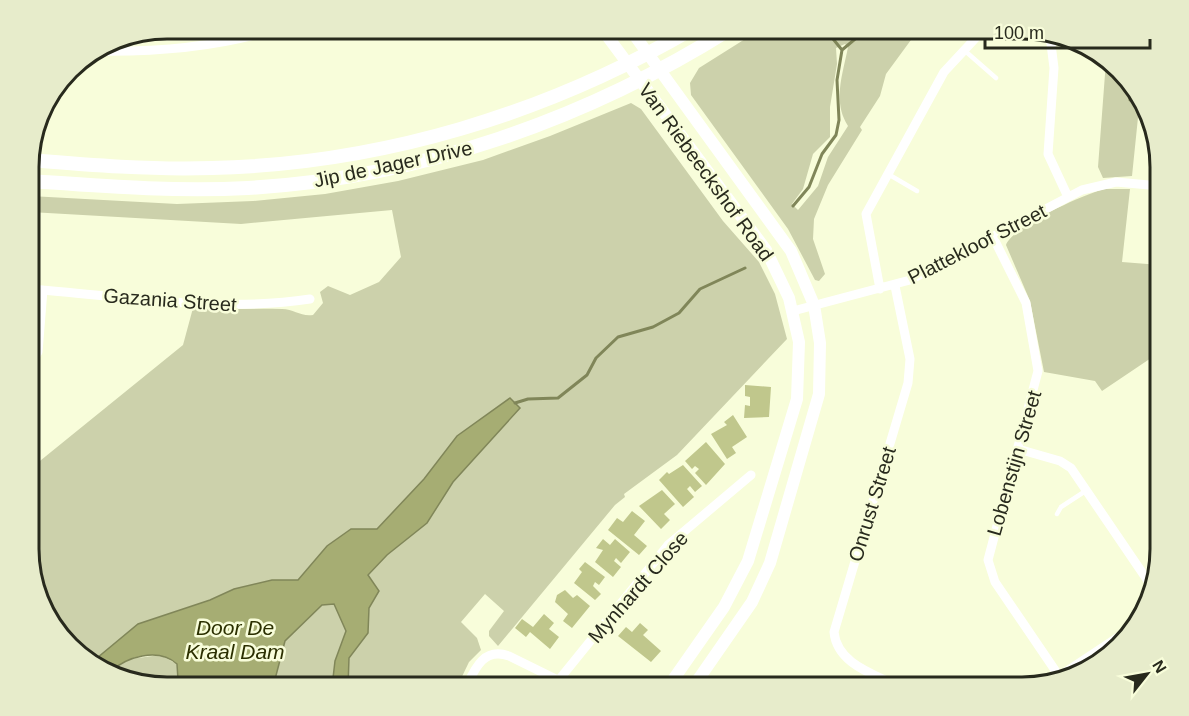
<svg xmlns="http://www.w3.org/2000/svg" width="1189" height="716" font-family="Arial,sans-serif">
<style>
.green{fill:#ccd1ab;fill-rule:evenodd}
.water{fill:#a6ad73;stroke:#808659;stroke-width:1.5}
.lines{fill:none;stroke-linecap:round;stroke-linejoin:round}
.stream{stroke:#808659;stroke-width:3}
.building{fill:#c0c78c}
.service{stroke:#fff;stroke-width:4.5}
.minor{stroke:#fff;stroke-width:9}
.tertiary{stroke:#fff;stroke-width:12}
.secondary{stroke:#fff;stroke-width:14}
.labels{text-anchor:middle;stroke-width:5;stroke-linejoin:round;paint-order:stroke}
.street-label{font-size:20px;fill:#282a1d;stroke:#f8fdda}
.water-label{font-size:21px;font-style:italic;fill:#2b2f00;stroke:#f8fdda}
.rim{fill:none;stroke:#282a1d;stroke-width:3}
</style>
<rect width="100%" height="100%" fill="#f8fdda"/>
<!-- green -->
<path class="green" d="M761,29H919L886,74L880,96L860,127L862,130L828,185L814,219L813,239L825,274L819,281L815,280L788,229L691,95L690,83L699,68ZM845,44L848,47C843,74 832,101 848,126L828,157L818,186L798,210L792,204L803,189L813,154L830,137V107L837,64L836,48Z
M1106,61L1137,90L1140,98L1132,176L1103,178L1098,167Z
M631,103L641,109L723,221L759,262L775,294L787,339L677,455L624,494L625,497L615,505L498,646L489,636V631L504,611L485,594L461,622L477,638L481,650L469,662L457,687H348V658L368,633L369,608L378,591L368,575L387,555L427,523L453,482L520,408L510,399L457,436L424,479L377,529H350L327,546L298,580H272L234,589L210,600L138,624L91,663L52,626L30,567V469L183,345L193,308C223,310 252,308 282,309C294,309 301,317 313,315L323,303L320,292L328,286L350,295L379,282L401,257L392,210L241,224L30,212V196L177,204L253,201L325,194L398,181L483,160L550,136Z
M1105,189H1130L1122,262L1160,265V352L1102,391L1095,381L1044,372L1030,301L1006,245C1011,227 1086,193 1105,189Z
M335,604L346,631L335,661L332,687H273L285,641L322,605Z
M160,655L177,664L178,680L166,687L110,672L123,660Z"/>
<!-- water -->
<path class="water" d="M510,398L520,408L453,482L427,523L387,555L368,575L379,591L369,608L368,633L349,658L348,687H332L335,661L346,631L334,604L322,605L285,641L273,687H166L178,680L177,664C158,647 126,657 110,672L97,669L91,663L138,624L210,600L234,589L272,580H298L327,546L351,529H377L424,479L457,436Z"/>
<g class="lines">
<!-- stream -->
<path class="stream" d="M825,29L842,50
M1130,100L1131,84
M793,206L809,187L822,154L836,135L839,120L837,80L842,50L867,29
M515,403L528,399L558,398L587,375L596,358L618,337L653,327L679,313L700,289L745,268"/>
</g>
<!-- building -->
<path class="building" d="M745,385L771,387L769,417L744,418L745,405L750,406V397L745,396Z
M733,415L747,437L732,447L736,453L727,459L711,434L727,425L724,422Z
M706,442L725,464L706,485L695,473L699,469L695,466L692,469L685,461Z
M683,465L702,486L695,492L690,486L687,489L694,497L683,507L659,480L667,472L669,474Z
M662,490L675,504L664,514L670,520L661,529L639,506Z
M632,511L645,521L634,535L647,546L639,555L608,530L617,518L623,522Z
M603,539L610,545L615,539L630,552L621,563L616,558L614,561L621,567L613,577L595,562L603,550L596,548Z
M585,562L605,577L599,585L595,582L593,586L601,594L595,600L574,583L582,572L579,569Z
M565,590L573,598L577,595L590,606L572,628L563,621L568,614L555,602L557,595Z
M544,614L554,623L549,629L559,637L550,649L530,632L526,637L515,628L522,619L533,627Z
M640,623L648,630L643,635L661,651L651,662L618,636L626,627L632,632Z"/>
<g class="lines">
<!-- service -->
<path class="service" d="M964,50L996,78
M888,174L917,191
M1057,514L1061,507L1087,490"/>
<!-- minor -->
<path class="minor" d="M1050,36L1054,68L1048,154L1068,197
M95,51C153,52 219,47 275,29
M993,237L1026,303L1038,371L988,560L995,582L1059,676
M895,286L910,359L908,383L834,632C837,664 874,674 899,687
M30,289C123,296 217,313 310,299
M880,289L866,214L944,72L984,29
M793,311L910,280L1082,190L1116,182L1160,186
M30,365L38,352L43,290
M1018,449L1060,461L1071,468L1152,587
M558,681L668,545L751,475
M1052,681L1135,626
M466,687C475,668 484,647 509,656L572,687"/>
<!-- tertiary -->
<path class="tertiary" d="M602,29L766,250L789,298L799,342L797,399L748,561L724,607L668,687
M630,29L791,251L814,305L820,343L819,394L770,563L752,602L693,687"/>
<!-- secondary -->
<path class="secondary" d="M30,160C90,165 151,170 212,168C381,164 546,114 692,29
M30,181C102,186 175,192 248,188C419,178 585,120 730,29"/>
</g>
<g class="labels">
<!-- street labels -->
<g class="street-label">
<text transform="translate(393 164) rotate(-12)" y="7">Jip de Jager Drive</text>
<text transform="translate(706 172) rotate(54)" y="7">Van Riebeeckshof Road</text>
<text transform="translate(977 244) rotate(-27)" y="7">Plattekloof Street</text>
<text transform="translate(170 300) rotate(4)" y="7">Gazania Street</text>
<text transform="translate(1014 463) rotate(-74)" y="7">Lobenstijn Street</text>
<text transform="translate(872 504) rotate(-73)" y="7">Onrust Street</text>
<text transform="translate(638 587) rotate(-49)" y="7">Mynhardt Close</text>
</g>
<!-- water labels -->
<g class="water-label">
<text x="235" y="635">Door De<tspan x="235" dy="24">Kraal Dam</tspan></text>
</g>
</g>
<!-- crop -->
<path d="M0 0H1189V716H0ZM167 39H1022A128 128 0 0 1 1150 167V549A128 128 0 0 1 1022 677H167A128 128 0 0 1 39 549V167A128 128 0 0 1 167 39Z" fill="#e7eccb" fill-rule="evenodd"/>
<path class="rim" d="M167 39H1022A128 128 0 0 1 1150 167V549A128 128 0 0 1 1022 677H167A128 128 0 0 1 39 549V167A128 128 0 0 1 167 39Z"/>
<!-- north arrow -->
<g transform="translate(1147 674) rotate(59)" stroke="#f8fdda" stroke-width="4.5" paint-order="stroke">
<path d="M0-4.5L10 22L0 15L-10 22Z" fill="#282a1d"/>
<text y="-9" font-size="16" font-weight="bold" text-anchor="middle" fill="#282a1d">N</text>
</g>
<!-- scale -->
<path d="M985 39v9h165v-9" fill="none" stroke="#282a1d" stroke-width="3"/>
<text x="994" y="39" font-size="18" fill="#282a1d" stroke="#f8fdda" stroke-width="4.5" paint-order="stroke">100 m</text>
</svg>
